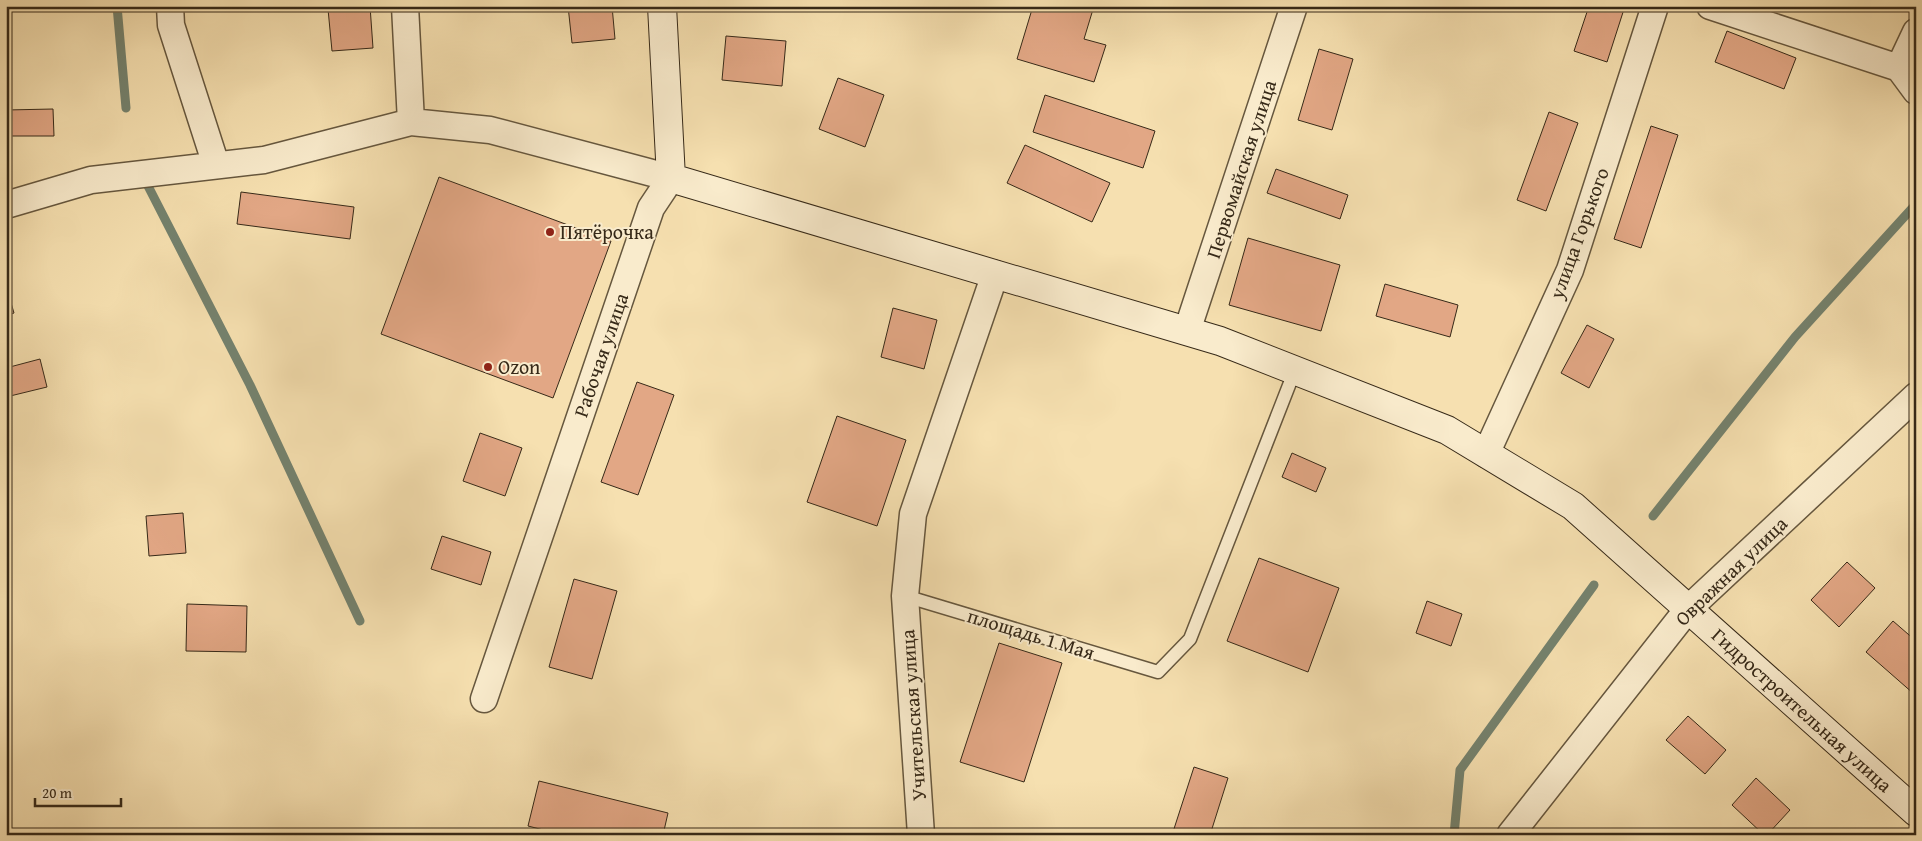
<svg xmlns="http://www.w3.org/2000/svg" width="1922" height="841" font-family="'Gentium Book Plus',serif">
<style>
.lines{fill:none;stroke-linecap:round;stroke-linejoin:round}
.stream{stroke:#74826e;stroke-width:9}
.building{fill:#e2a785;stroke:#362918}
.lane-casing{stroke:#66573e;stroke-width:15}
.street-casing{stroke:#66573e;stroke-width:29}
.secondary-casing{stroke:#362918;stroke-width:30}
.lane{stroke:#f9ebcc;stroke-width:12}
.street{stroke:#f9ebcc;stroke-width:26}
.secondary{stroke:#f9ebcc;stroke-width:28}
.poi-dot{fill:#8f2418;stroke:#f9ebcc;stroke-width:2}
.labels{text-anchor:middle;stroke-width:4;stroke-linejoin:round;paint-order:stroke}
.street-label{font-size:20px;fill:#362918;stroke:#f9ebcc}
.poi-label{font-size:20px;fill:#362918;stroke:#f9ebcc;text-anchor:start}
</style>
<rect width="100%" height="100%" fill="#f6e0b0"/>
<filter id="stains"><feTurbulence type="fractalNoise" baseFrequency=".004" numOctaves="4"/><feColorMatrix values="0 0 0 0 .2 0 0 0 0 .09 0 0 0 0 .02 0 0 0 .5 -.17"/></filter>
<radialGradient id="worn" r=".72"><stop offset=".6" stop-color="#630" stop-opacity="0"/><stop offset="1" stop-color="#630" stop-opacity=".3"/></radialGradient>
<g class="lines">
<!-- stream -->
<path class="stream" d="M117,6L126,108
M148,186L250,385L360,621
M1653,516L1795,337L1916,204
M1454,835L1460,770L1594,585"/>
</g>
<!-- building -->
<path class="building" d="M370,6L373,48L332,51L328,9Z
M568,6H612L615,39L572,43Z
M1033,6H1094L1084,39L1106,45L1094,82L1017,59Z
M1589,6H1625L1607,62L1574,51Z
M1727,31L1796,58L1784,89L1715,62Z
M726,36L786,41L782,86L722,80Z
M1319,49L1353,59L1332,130L1298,120Z
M838,78L884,95L865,147L819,129Z
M1045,95L1155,131L1143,168L1033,132Z
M53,109L54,136H6V110Z
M1549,112L1578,123L1546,211L1517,200Z
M1651,126L1678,135L1641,248L1614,239Z
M1025,145L1110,183L1092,222L1007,183Z
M1276,169L1348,195L1340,219L1267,193Z
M439,177L611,241L553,398L381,334Z
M241,192L354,207L350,239L237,224Z
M1248,238L1340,265L1321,331L1229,305Z
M1385,284L1458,305L1450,337L1376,316Z
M6,286L14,313L6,316Z
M893,308L937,320L924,369L881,357Z
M1587,325L1614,339L1589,388L1561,373Z
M40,359L47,387L6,397V368Z
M637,382L674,395L638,495L601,482Z
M837,416L906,440L877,526L807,502Z
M480,433L522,448L505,496L463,481Z
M1292,453L1326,468L1316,492L1282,477Z
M183,513L186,553L149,556L146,516Z
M442,536L491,552L481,585L431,569Z
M1259,558L1339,588L1308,672L1227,641Z
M1847,562L1875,588L1839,627L1811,600Z
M574,579L617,591L592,679L549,667Z
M1427,601L1462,614L1451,646L1416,633Z
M187,604L247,606L246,652L186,651Z
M1893,621L1916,641V691L1914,694L1866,652Z
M999,643L1062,663L1024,782L960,762Z
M1688,716L1726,750L1705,774L1666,740Z
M1194,767L1228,778L1210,835H1172Z
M1756,778L1790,810L1767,835H1764L1732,805Z
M539,781L668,813L663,835H563L528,826Z"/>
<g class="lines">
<defs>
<path id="lane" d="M905,596L1158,672L1190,639L1295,370"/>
<path id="street" d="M170,6L171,25L216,165
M405,6L411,122
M1710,6L1899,68L1916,91
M1899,68L1916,32
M6,205L91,180L264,160L411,122L490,130L671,178L651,208L484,699
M1187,331L1294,6
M1486,454L1570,270L1655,6
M921,835L905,596L913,514L995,274
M1510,835L1688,609L1916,396"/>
<path id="secondary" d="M662,6L671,178L1220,341L1447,430L1573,506L1916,812"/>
</defs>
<!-- lane casing -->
<use href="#lane" class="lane-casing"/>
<!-- street casing -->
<use href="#street" class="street-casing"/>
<!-- secondary casing -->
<use href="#secondary" class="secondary-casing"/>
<!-- lane -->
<use href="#lane" class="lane"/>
<!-- street -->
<use href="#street" class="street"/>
<!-- secondary -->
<use href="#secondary" class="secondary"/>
</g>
<!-- markers -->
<g class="poi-dot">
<circle cx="550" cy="232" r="5"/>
<circle cx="488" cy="367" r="5"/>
</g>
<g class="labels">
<!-- street labels -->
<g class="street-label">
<text transform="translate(1241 169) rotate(-72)" y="7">Первомайская улица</text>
<text transform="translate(1579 233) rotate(-70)" y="7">улица Горького</text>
<text transform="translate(601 355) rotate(-71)" y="7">Рабочая улица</text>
<text transform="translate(1731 571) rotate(-44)" y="7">Овражная улица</text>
<text transform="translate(1031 634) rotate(17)" y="7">площадь 1 Мая</text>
<text transform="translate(1802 710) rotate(42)" y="7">Гидростроительная улица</text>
<text transform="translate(913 715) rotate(-94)" y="7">Учительская улица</text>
</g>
<!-- poi labels -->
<g class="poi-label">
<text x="560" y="239">Пятёрочка</text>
<text x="498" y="374">Ozon</text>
</g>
</g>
<!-- margin -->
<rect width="1922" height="841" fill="none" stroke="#f6e0b0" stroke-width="25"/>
<rect x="8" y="8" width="1907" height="826" fill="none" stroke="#362918" stroke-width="2.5"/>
<rect x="12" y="12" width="1897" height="816" fill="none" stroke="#362918"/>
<!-- scale -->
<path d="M35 798v8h86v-8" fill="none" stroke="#362918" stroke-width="2.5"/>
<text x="42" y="798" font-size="15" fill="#362918" stroke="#f9ebcc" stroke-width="4" paint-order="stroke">20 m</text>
<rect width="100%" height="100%" filter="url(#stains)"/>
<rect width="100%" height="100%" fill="url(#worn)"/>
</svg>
